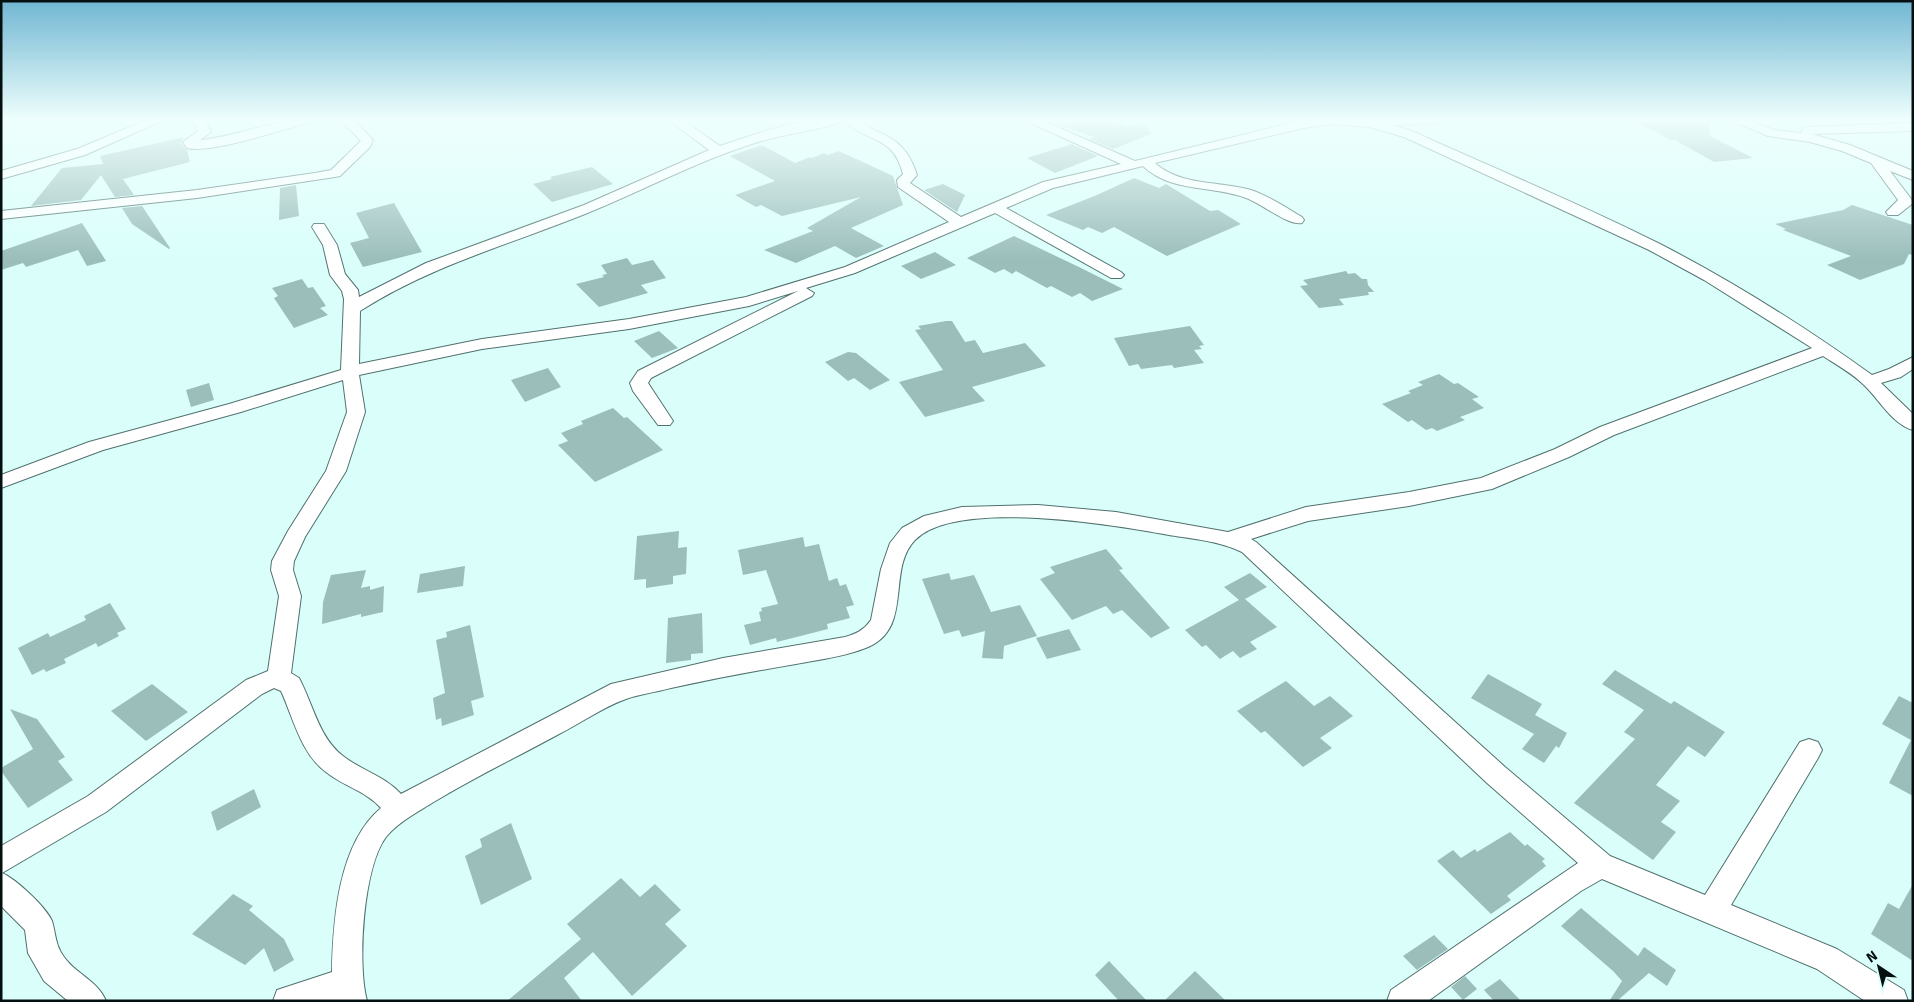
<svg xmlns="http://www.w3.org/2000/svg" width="1914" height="1002" font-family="Signika,sans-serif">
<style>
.building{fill:#9bbebb}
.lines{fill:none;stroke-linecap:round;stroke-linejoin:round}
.minor-casing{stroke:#50716e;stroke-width:2}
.minor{fill:#fff;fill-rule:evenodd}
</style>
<rect width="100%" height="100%" fill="#dafffb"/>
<!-- building -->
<path class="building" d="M1051,119H1108L1128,127L1146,121L1151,134L1113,149L1089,139L1094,137L1050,122Z
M1631,119H1709L1710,136L1753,158L1714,162L1675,140H1671Z
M184,137L181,143L187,150L190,162L123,179L134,195L115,197L101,175L81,200L31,206L62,168L103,164L100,156Z
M1072,144L1098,156L1055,173L1027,158Z
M762,145L795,163L810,157L812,158L824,153L828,155L839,151L893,176L903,205L851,228L884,246L856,258L835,246L796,263L764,250L813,231L807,228L861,197L782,216L761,205L756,207L735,195L775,181L730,156Z
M592,167L613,184L552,202L533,184L552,179L550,177Z
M1134,178L1159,188L1166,184L1210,211L1218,210L1241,224L1167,256L1114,227L1102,233L1088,227L1083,230L1046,215L1097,195Z
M943,184L965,195L957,212L924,190Z
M296,185L299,216L279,220L280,188Z
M394,203L422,252L363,267L350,243L369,238L356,213Z
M1852,205L1913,225V255L1909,254L1904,264L1860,280L1827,265L1851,256L1783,230L1786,229L1775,224L1843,210Z
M142,206L170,248L169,249L132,224L122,208Z
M82,223L106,261L87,266L78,250L26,267L23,263L1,270V251Z
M1014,236L1081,268L1123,289L1092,301L1080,293L1072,297L1051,286L1047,288L1016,271L1012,274L1004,269L995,273L967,258Z
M935,252L956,265L921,279L901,266Z
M627,258L632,265L653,260L666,278L641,285L648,293L599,307L576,284L604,277L602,275L607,274L601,265Z
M1346,271L1348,274L1355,273L1362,279H1367L1368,285L1374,292H1368L1369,295L1339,299L1344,305L1319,308L1300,286L1308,285L1303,280Z
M302,279L308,288L313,287L326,306L320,308L328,315L294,328L274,298L278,296L272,288Z
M946,321H952L965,342L975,340L983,353L1025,343L1046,366L972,387L985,401L925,417L899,382L943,370L915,330L921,329L918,326Z
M1190,326L1204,345L1199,346L1202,349L1194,350L1204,363L1174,368L1172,365L1141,369L1138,364L1129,366L1114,338Z
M659,331L678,348L652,358L634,341Z
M848,352L856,353L890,380L870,390L854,378L848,381L825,362Z
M548,368L561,387L525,402L511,380Z
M1439,374L1454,384L1458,383L1479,397L1472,399L1484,408L1460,417L1465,420L1437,431L1432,428L1426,430L1412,420L1408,422L1382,404L1411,393L1408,391L1423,385L1418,382Z
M209,383L214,400L191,407L186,390Z
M613,408L624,418L627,417L663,450L595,482L558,445L568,441L561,433L583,424L581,421Z
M679,531L678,548L687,547L686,574L673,576V584L646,588V579L634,580L637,536Z
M803,537L805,547L819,544L829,581L837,578L840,586L846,584L854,605L846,607L850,618L827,624L828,629L777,642L776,638L750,645L744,625L761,621L759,612L762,611L761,608L778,604L766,570L743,575L738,550Z
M1106,549L1123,569L1119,570L1170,628L1151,638L1122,610L1113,614L1106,606L1072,620L1040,579L1055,573L1050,567Z
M465,566L463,586L417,593L420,574Z
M366,570L361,588L370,586V590L384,586L383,612L361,617V614L322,624L323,602L331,575Z
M949,573L951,580L974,575L991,612L1020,605L1037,636L1004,646L1003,659L982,658L985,631L962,637L959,630L944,634L922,579Z
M1250,573L1267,587L1245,599L1277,627L1250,642L1257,649L1240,658L1233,651L1220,659L1206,645L1202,647L1185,630L1239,600L1224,587Z
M110,603L126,629L117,633L119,636L98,647L96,643L64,659L66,663L46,672L44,669L32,675L18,648L48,633L50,637L86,620L84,616Z
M702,613L703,653L691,654V660L666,663L668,618Z
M470,625L484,697L471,701L474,715L442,726L441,718L436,720L433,698L445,693L436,640L447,637L446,632Z
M1069,629L1081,650L1047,659L1036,638Z
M1615,670L1671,704L1674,701L1725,732L1705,757L1688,746L1656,785L1680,801L1661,822L1676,832L1653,860L1574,803L1635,739L1624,732L1644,710L1602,684Z
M1488,674L1542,704L1535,715L1567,733L1559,748L1556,746L1544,763L1522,749L1534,734L1471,698Z
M1286,681L1314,706L1330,696L1353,716L1320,738L1332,748L1303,767L1265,731L1261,733L1237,711Z
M152,684L188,712L146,741L111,711Z
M1899,696L1913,703V796L1889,783L1911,740L1882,724Z
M10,709L37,719L65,757L58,761L73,780L28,808L1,771V768L33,749Z
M254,789L261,807L217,831L211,812Z
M511,823L532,879L481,905L465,856L482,847L480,839Z
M1510,832L1525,846L1527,844L1545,859L1542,861L1546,866L1507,896L1511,900L1491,914L1437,861L1453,850L1461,858L1475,849L1477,852Z
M621,878L640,897L655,884L681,910L665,924L687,946L632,996L593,952L564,978L582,1001H507L581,939L567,924Z
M1913,884V961L1871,934L1888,903L1899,909Z
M233,894L253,906L249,910L284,939L294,960L274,972L264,948L245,965L192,934Z
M1581,908L1638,956L1644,947L1676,970L1667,986L1649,973L1617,1001L1610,1000L1622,981L1613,971L1561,926Z
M1434,935L1448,949L1417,970L1403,956Z
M1109,961L1147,1001H1119L1095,975Z
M1195,971L1226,1001H1164Z
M1465,976L1477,989L1463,1000L1451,987Z
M1500,979L1521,1001H1494L1484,990Z"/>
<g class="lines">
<defs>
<path id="minor" d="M149,119H166L85,155L1,179V171L77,149Z
M192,119H204L211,132L200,140C239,136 274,119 313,119L311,122C283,129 212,154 187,148L183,142L198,131Z
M340,119H353L373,140L370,147L340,176L335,177L197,198L1,219V211L197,190L315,173L331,170L361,141Z
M667,119H681L720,146C757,133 814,113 854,119C861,120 868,127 874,130C898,140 909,150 917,175L910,183L961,217L1043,182L1121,164L1022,119H1039L1135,161L1304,120L1366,119L1382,122L1385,119H1442L1436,123L1393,125L1412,131C1495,169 1579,203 1660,244C1734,282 1805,327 1872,375L1889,369L1913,357V369L1901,377L1881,383L1913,414V430C1892,424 1879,399 1864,385C1853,374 1837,365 1823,356L1614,435L1569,457L1492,489L1409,506L1308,521L1251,539L1256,542L1505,767L1610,856L1705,895L1800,742L1809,739L1818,742L1822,750L1818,758L1731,905L1837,949L1904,990L1908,1001H1865L1817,969L1602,879L1581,891L1428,1001H1387L1391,990L1578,863L1487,783L1242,552C1219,541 1194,539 1169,535C1114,525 956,498 915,540C885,571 916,631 863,649C841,657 818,660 796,664C754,671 712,679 671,688C656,692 640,694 626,699C603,707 581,723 559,734C517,757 473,778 432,803C416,813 397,823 386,837C363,868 357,965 367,1001H273L277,990L332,972C333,921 338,844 381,808C366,791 343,786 326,772C301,754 293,717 281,691L274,688L262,694L106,812L2,873C16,879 46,907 52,921C56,934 55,945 64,957C76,974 98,981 106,1001H68L44,981L28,953L25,930L1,906V846L88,796L246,680L268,671L279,596L271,570L272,561L288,531L326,471L347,412L343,380L241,412L103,450L1,488V475L89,442L229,404L341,370L344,299L342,291L330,275L323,245L312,227L314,224H324L337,245L345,274L358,290L359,297L426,263L584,205L709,150ZM844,121C870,144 893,135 903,174L897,180L898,187L949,222L845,267L746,297L629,319L482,339L359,364L360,311C430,266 508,245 585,214C640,192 693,163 749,145C780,134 814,132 844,121ZM1331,124L1369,127L1404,137L1649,250L1704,280L1812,348L1600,427L1555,449L1481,478L1409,492L1306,507L1228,532L1116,512L1038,505L962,507L924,516L902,528L890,543L881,569L871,620C864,630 856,634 845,637L723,658L611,684L401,794C385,776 362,771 343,756C319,738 313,704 299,678L291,673L301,596L293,570L294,561L305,537L346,471L365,412L359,375L482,349L629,329L749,306L798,291L638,371L630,383L633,391L658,425H670L673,421L648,383L651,378L812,296L814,293L806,288L855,273L995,213L1111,278H1121L1124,275L1121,272L1006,208L1053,188L1143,166C1171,193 1212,185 1246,198C1261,203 1288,226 1302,223L1304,220L1302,217C1285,207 1269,196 1251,190C1220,181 1180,186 1155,163L1304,128Z
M1728,119H1746L1774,130L1802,133L1803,128L1807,127L1913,123V131L1812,134L1850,145L1913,171V180L1890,171L1912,200V204L1898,215H1888L1886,212L1898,200L1871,163L1842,151L1810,142L1768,136Z"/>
</defs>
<!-- minor casing -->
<use href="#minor" class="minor-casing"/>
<!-- minor -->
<use href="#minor" class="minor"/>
</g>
<!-- sky -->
<linearGradient id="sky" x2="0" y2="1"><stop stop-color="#70b6d2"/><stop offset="0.46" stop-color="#eefffd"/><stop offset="1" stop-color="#eefffd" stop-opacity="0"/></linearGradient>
<rect width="1914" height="260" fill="url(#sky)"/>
<!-- border -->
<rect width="1914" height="1002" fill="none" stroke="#04100f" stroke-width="5"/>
<!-- north arrow -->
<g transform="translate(1879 967) rotate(325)" stroke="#dafffb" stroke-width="4" paint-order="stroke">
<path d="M0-4L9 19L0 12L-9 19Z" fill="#04100f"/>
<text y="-8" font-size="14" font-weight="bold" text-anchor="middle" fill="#04100f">N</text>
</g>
</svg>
